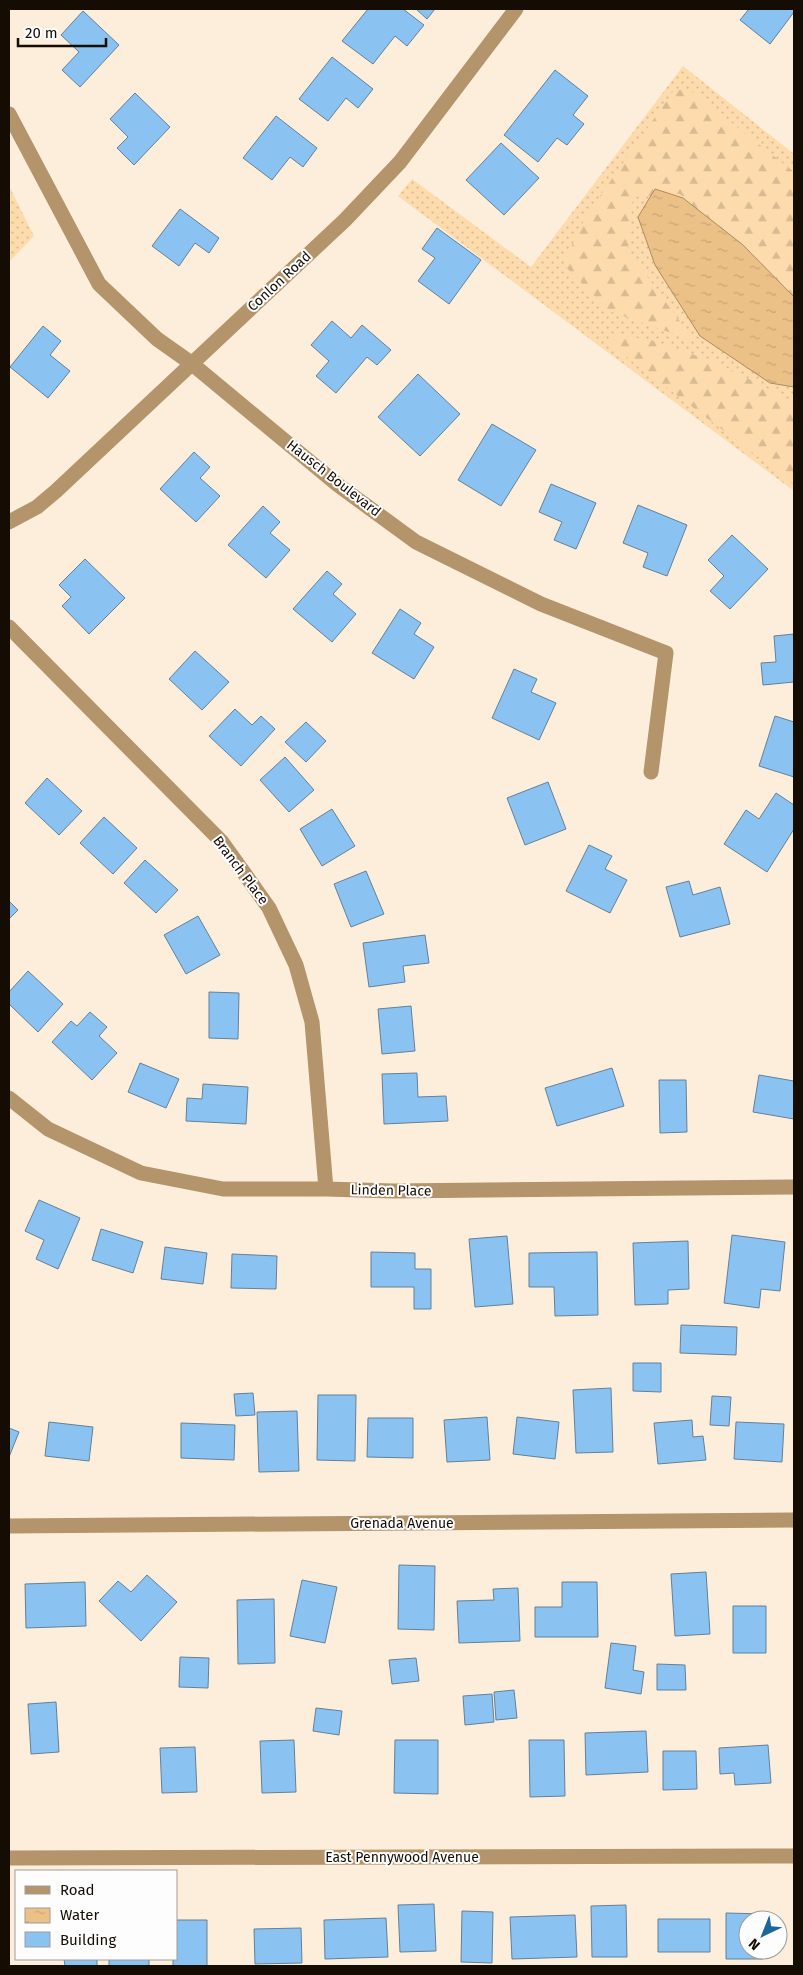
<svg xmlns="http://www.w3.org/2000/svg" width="803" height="1975" font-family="'Fira Sans',sans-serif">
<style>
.grass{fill:url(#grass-dots)}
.forest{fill:url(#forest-firs)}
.water{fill:url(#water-ripples);stroke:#ac8b5f}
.building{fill:#8ac3f2;stroke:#638098}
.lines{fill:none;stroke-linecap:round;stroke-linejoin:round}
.minor{stroke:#b3946b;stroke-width:15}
.labels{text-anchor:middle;stroke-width:4;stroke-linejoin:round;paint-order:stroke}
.street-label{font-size:14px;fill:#150d03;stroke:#fdfdfd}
</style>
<defs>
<pattern id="grass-dots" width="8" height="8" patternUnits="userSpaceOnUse" patternTransform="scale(1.25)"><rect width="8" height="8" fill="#fddbad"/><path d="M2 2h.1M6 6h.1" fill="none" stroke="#d8bb93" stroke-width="1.8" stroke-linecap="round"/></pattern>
<pattern id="forest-firs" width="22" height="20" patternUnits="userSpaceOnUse" patternTransform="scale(1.25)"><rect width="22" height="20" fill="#fddbad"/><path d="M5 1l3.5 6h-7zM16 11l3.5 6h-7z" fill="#d8bb93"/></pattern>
<pattern id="water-ripples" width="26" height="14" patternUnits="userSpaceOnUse" patternTransform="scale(1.25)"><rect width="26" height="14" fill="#ecc187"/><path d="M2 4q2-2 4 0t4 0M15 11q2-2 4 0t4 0" fill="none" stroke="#caa573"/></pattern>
</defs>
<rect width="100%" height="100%" fill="#fceedb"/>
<!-- grass -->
<path class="grass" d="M683,66L794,154V491L398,196L412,179L531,267Z
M9,186L34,236L9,262Z"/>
<!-- forest -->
<path class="forest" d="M689,89L794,172V299L680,194L633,197L628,250L694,341L609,311L563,264L586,216L674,90Z
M610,335L648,339L715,362L794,402V484L608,343Z"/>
<!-- water -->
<path class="water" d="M655,189L683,198L743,245L794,297V387L770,383L700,336L655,265L638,217Z"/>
<!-- building -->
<path class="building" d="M368,9H403L424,25L407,46L395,36L373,64L342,41Z
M416,9H435L427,19Z
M749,9H794V12L770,44L740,20Z
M83,11L119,45L80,87L62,70L79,52L61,35Z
M332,57L373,89L358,108L346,98L328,121L299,99Z
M555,70L588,96L573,115L584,124L567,145L557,138L538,162L504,135Z
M135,93L170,127L134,165L117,148L128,137L110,119Z
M276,116L317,148L303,167L290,157L272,180L243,158Z
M501,143L539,178L504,215L466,180Z
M180,209L219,238L209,253L195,243L179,266L152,246Z
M437,228L481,260L449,304L418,281L435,258L422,249Z
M332,321L351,338L362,325L391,350L377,365L367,357L336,393L316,376L329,361L311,345Z
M43,326L61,341L50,355L70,371L48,398L10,367Z
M418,374L460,414L420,456L378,417Z
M492,424L536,450L501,506L458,480Z
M194,452L210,467L200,478L220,496L196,522L160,489Z
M551,484L596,503L576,549L554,540L562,522L539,512Z
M638,505L687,525L667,576L643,567L648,553L623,543Z
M263,506L280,522L270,533L290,550L266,578L228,545Z
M732,535L768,569L730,609L710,591L724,576L708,560Z
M85,559L125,598L89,634L62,606L71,597L59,585Z
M327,571L342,584L333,594L356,614L332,642L293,609Z
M400,609L421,623L414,634L434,647L414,679L372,653Z
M794,634V682L763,685L761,663L776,662L774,636Z
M195,651L229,682L202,710L169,679Z
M514,669L537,679L531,692L556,703L539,740L492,718Z
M235,709L252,725L261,716L275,729L241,766L209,736Z
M775,716L794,722V777L759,766Z
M306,722L326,741L306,762L285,742Z
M285,757L314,790L289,812L260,780Z
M47,778L82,811L59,835L25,803Z
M548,782L566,829L525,845L507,798Z
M776,793L794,805V829L767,872L724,844L746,810L759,819Z
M332,809L355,846L322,866L300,829Z
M104,817L137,848L113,874L80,843Z
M589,845L612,856L605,869L627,880L610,913L566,891Z
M145,860L178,890L156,913L124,883Z
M366,871L384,914L351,927L334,884Z
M689,881L693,895L720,887L730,924L680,937L666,887Z
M9,901L18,910L9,919Z
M198,916L220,955L186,974L164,935Z
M425,935L429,963L403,966L405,982L369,987L363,943Z
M28,971L63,1004L38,1032L9,1004V992Z
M209,992L239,993L238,1039L209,1038Z
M411,1006L415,1051L382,1054L378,1009Z
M90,1012L107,1027L99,1036L117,1053L92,1080L52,1042L71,1021L77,1026Z
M140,1063L179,1079L166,1108L128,1092Z
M612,1068L624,1106L557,1126L545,1088Z
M417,1073L418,1097L446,1096L448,1121L384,1124L382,1074Z
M759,1075L794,1081V1119L753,1112Z
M659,1080H686L687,1132L660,1133Z
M203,1084L248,1087L246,1124L186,1121L187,1098L202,1099Z
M39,1200L80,1218L58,1269L36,1259L44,1240L25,1231Z
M101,1229L143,1242L133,1273L92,1260Z
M732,1235L785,1242L780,1291L761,1289L759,1308L724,1303Z
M507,1236L513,1304L475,1307L469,1239Z
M688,1241L689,1289L668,1290V1304L635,1305L633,1243Z
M165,1247L207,1253L203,1284L161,1279Z
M371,1252L415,1253V1269H431V1309H414V1287H371Z
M597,1252L598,1315L555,1316L554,1287H529V1253Z
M232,1254L277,1256L276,1289L231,1288Z
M681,1325L737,1327L736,1355L680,1353Z
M633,1363H661V1392L633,1391Z
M611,1388L613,1452L576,1453L573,1390Z
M253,1393L255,1415L236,1416L234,1394Z
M318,1395H356L355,1461L317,1460Z
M712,1396L731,1397L729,1426L710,1425Z
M297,1411L299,1471L259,1472L257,1412Z
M487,1417L490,1460L447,1462L444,1420Z
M517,1417L559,1422L555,1459L513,1454Z
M368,1418H413V1458L367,1457Z
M692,1420L693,1437L703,1436L706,1460L658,1464L654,1423Z
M49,1422L93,1427L89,1461L45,1456Z
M736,1422L784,1424L782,1462L734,1459Z
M181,1423L235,1425L234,1460L181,1458Z
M9,1428L19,1432L9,1457Z
M399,1565L435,1566L434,1630L398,1629Z
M706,1572L710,1634L675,1636L671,1574Z
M147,1575L177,1602L141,1641L99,1601L118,1581L131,1592Z
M302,1580L337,1587L325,1643L290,1636Z
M85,1582L86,1626L26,1628L25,1584Z
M562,1582H597L598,1637H535V1607H562Z
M518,1588L520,1641L459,1643L457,1601L494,1600L493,1589Z
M274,1599L275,1663L238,1664L237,1600Z
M733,1606H766V1653H733Z
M611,1643L636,1646L633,1670L644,1672L641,1694L605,1688Z
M180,1657L209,1658L208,1688L179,1687Z
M416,1658L419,1681L392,1684L389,1660Z
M657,1664L685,1665L686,1690H657Z
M514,1690L517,1718L496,1720L494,1692Z
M492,1694L494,1722L465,1725L463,1696Z
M56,1702L59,1752L31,1754L28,1704Z
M316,1708L342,1711L339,1735L313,1731Z
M646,1731L648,1772L586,1775L585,1733Z
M294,1740L296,1792L262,1793L260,1741Z
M395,1740H438V1794L394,1793Z
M529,1740H564L565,1796L530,1797Z
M768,1745L771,1783L735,1785L734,1773L720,1774L719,1748Z
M195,1747L197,1792L162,1793L160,1748Z
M663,1751H696L697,1789L663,1790Z
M434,1904L436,1951L400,1952L398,1905Z
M626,1905L627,1957H592L591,1906Z
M462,1911L493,1912L492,1963L461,1962Z
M726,1913L765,1914V1920H748V1950H765L763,1959H726Z
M575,1915L577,1957L512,1959L510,1917Z
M386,1918L388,1957L325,1959L324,1920Z
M658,1919H710V1952H658Z
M176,1920H207V1966H173V1959H176Z
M301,1928L302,1963L255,1964L254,1929Z
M64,1959H97V1966H65Z
M109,1959H149V1966H109Z"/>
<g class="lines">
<!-- minor -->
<path class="minor" d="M9,114L99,284L157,339L191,363L338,485L416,542L541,604L666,653L651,772
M9,522L37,507L56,491L345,220L400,162L516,9
M9,627L222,842L269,908L296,965L312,1022L326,1189
M9,1098L48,1129L141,1173L223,1189H326L393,1191L794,1187
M9,1526L794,1520
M9,1858L794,1856"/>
</g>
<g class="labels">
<!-- street labels -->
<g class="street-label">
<text transform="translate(279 281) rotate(-43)" y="5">Conlon Road</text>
<text transform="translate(334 478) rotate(38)" y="5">Hausch Boulevard</text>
<text transform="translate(241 870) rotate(53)" y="5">Branch Place</text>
<text transform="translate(391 1190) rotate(1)" y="5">Linden Place</text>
<text x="402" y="1528">Grenada Avenue</text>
<text x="402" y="1862">East Pennywood Avenue</text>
</g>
</g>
<!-- border -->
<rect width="803" height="1975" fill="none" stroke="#150d03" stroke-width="20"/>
<!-- legend -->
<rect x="15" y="1870" width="162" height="90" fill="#fdfdfd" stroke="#a09d99"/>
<rect x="25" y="1886" width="25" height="8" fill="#b3946b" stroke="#a09d99"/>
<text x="60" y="1895" font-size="15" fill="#150d03">Road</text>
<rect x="25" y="1908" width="25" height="15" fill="url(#water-ripples)" stroke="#a09d99"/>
<text x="60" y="1920" font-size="15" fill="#150d03">Water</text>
<rect x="25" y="1932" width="25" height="15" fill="#8ac3f2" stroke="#a09d99"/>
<text x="60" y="1945" font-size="15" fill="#150d03">Building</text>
<!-- north arrow -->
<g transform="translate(763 1935) rotate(223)"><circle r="24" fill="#fdfdfd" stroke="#a09d99"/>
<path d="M0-4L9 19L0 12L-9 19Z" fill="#1b679a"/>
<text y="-8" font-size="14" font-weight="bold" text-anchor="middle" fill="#150d03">N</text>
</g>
<!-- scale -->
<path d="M18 38v8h88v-8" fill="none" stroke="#150d03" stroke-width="2.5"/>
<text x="25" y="38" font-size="15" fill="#150d03" stroke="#fdfdfd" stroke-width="4" paint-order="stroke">20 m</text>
</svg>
